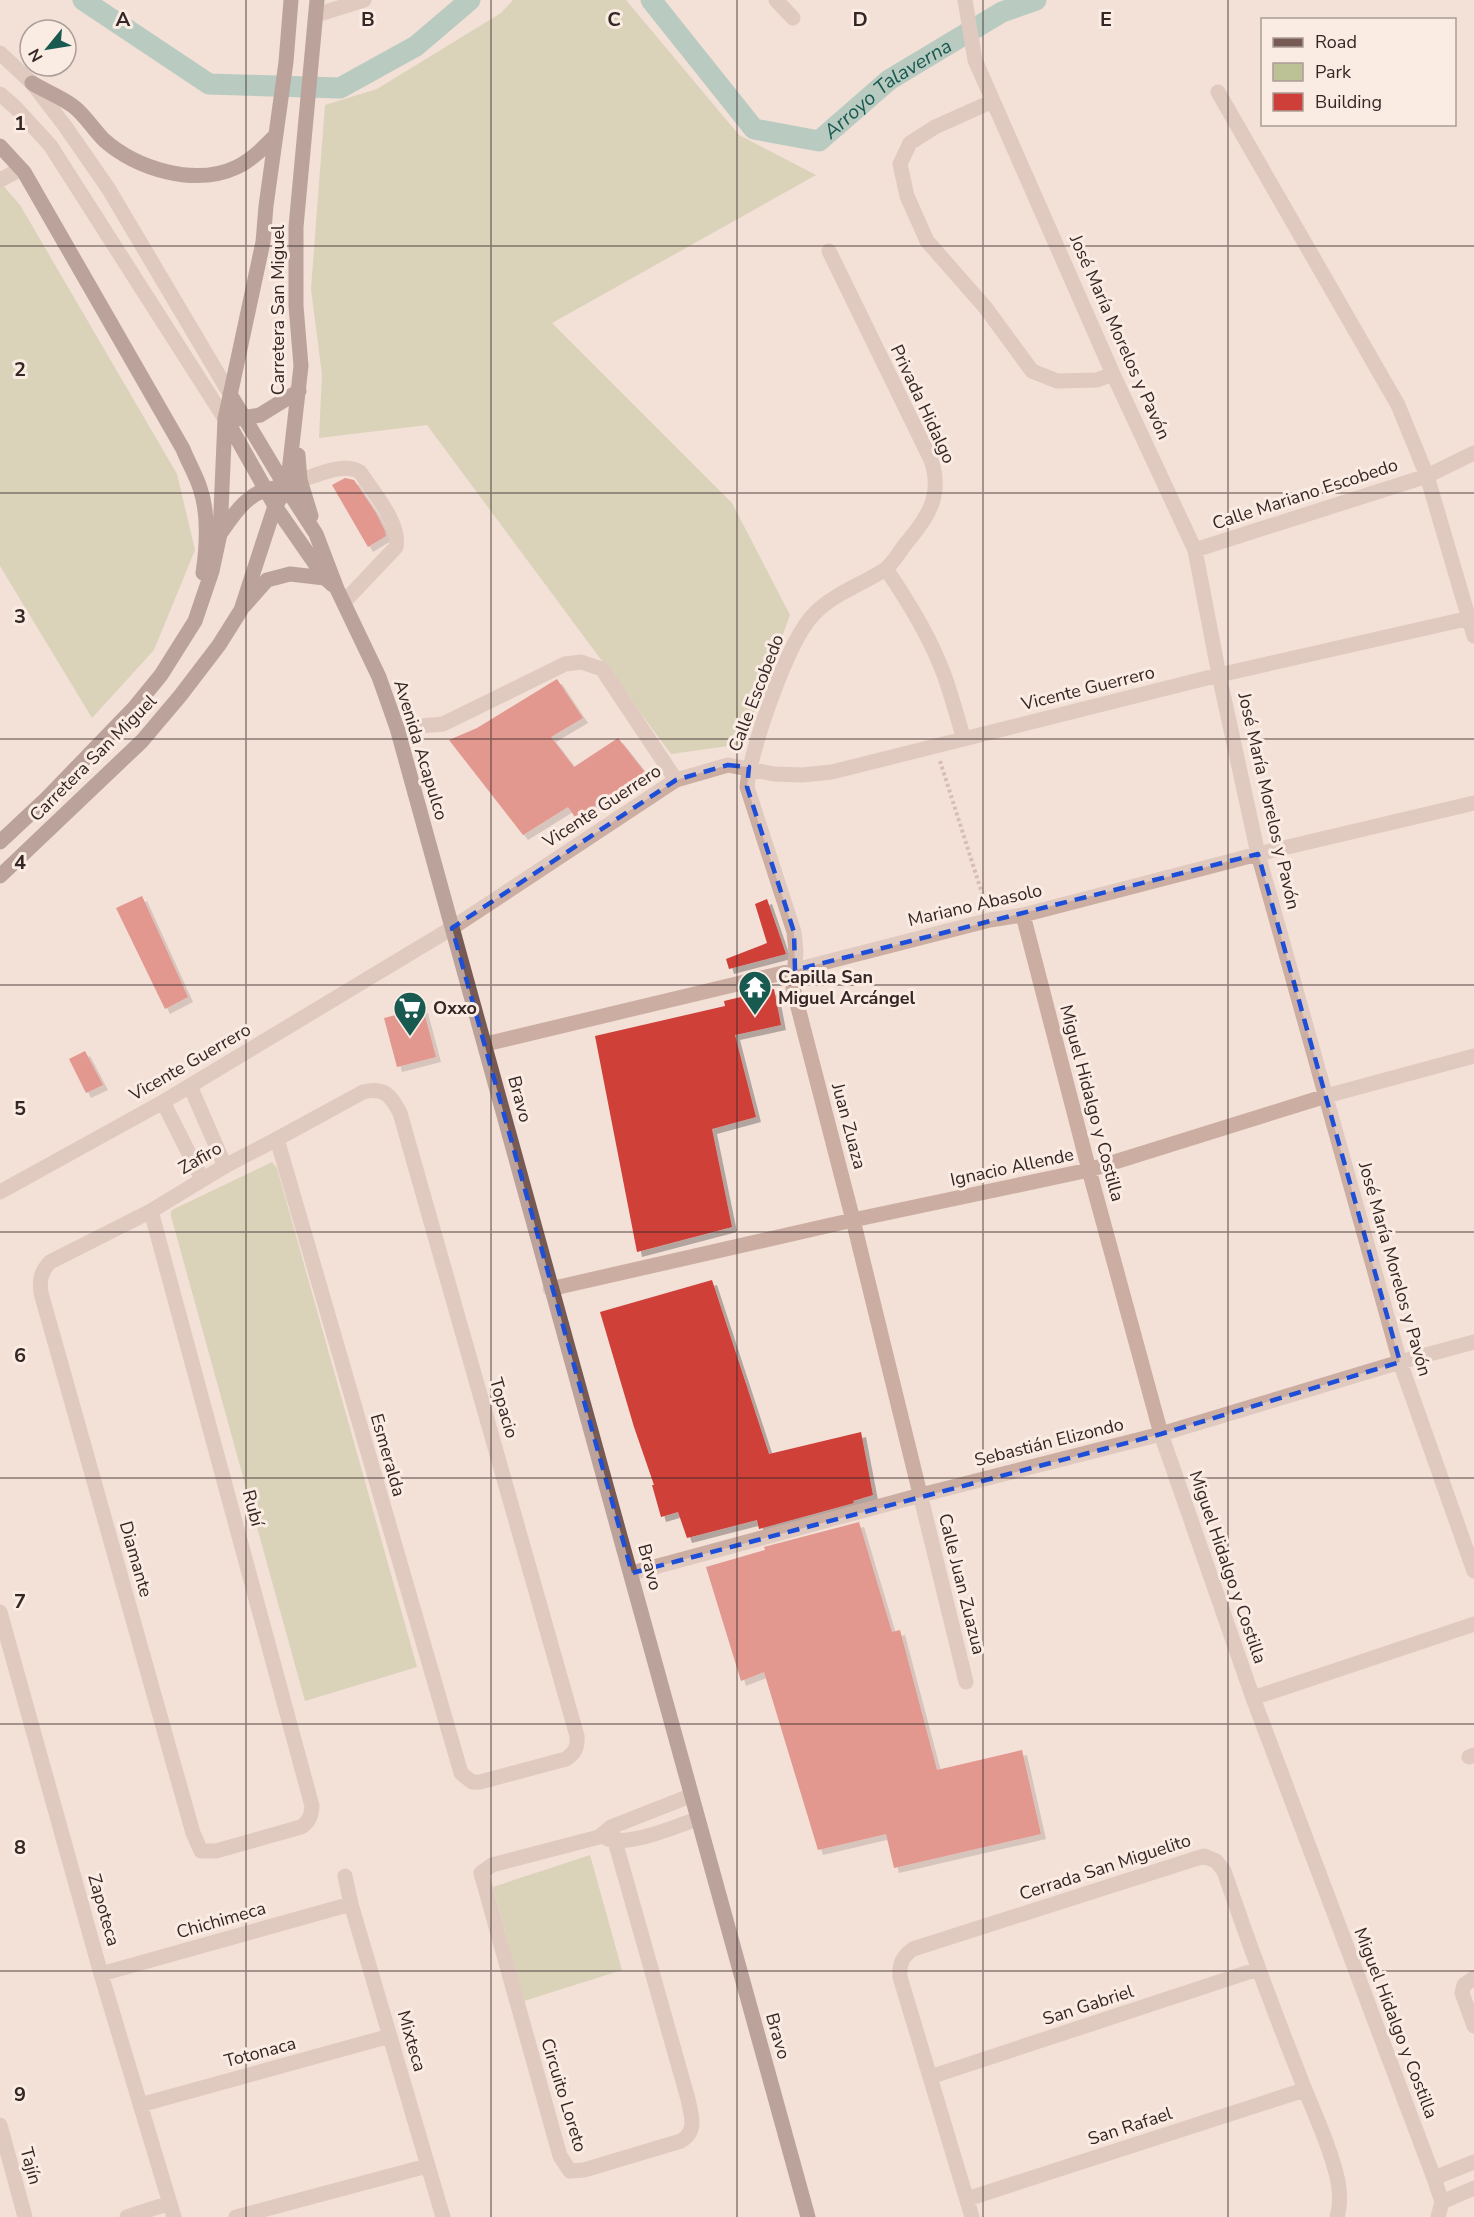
<svg xmlns="http://www.w3.org/2000/svg" width="1474" height="2217" font-family="'Nunito Sans',sans-serif">
<style>
.green{fill:#bcc296}
.lines{fill:none;stroke-linecap:round;stroke-linejoin:round}
.canal{stroke:#74b1a7;stroke-width:21}
.building{fill:#ce3f39;filter:url(#shadow)}
.path{stroke:#b7968c;stroke-width:4;stroke-dasharray:3 3;stroke-linecap:butt}
.minor{stroke:#cbada2;stroke-width:15}
.major{stroke:#785a55;stroke-width:15}
.marked{fill:none;stroke:#1d4ed8;stroke-width:4.5;stroke-dasharray:12 8;stroke-linejoin:round}
.grid{fill:none;stroke:#352725;stroke-width:1.5;stroke-opacity:0.55}
.labels{text-anchor:middle;stroke-width:6;stroke-linejoin:round;paint-order:stroke}
.street-label{font-size:18px;fill:#352725;stroke:#faebe3}
.poi-label{font-size:18px;font-weight:bold;fill:#352725;stroke:#faebe3;text-anchor:start}
.water-label{font-size:20px;font-style:italic;fill:#185950;stroke:#faebe3}
.grid-label{font-size:20px;text-anchor:middle;font-weight:bold;fill:#352725;stroke:#faebe3;stroke-width:6;stroke-linejoin:round;paint-order:stroke}
</style>
<defs>
<filter id="shadow"><feDropShadow dx="5" dy="5" stdDeviation="0" flood-color="#0004"/></filter>
</defs>
<rect width="100%" height="100%" fill="#f3e0d7"/>
<!-- green -->
<path class="green" d="M513,0H626L739,135L816,175L552,323L732,503L790,615L743,744L671,754L427,425L319,438L322,375L311,289L325,105L377,89L501,13Z
M0,182L20,205L177,474L195,550L154,650L92,718L0,566Z
M272,1162L277,1168L417,1667L305,1701L171,1216V1211L174,1209Z
M590,1855L622,1970L524,2001L493,1887Z"/>
<g class="lines">
<!-- canal -->
<g class="canal">
<path d="M83,0L209,84L340,88L416,46L470,0"/>
<path id="s1" d="M651,0L754,129L819,141L889,80L1002,12L1036,0"/>
</g>
</g>
<!-- building -->
<path class="building" d="M345,478L354,480L376,513L385,531L386,536L368,547L332,485Z
M557,679L583,718L551,737L574,767L618,738L648,776L575,817L568,807L523,835L449,740L477,728Z
M142,896L188,997L165,1009L116,908Z
M767,899L786,954L729,969L726,959L767,943L755,904Z
M774,989L781,1025L735,1035L756,1117L712,1129L732,1227L637,1252L595,1036L725,1006L724,1001Z
M423,1008L436,1057L397,1067L384,1018Z
M85,1051L103,1085L86,1093L69,1059Z
M712,1280L769,1454L861,1432L873,1495L853,1501L854,1503L759,1529L757,1520L687,1538L678,1512L661,1517L652,1485H654L634,1427L600,1312Z
M859,1522L892,1632L900,1630L937,1770L1022,1750L1041,1834L894,1868L886,1834L818,1850L764,1672L741,1681L706,1567L765,1550L764,1547Z"/>
<g class="lines">
<!-- path -->
<path class="path" d="M940,761L986,906"/>
<!-- minor -->
<path class="minor" d="M776,0L793,18
M965,0L975,60L1113,374L1195,550L1219,675L1258,854L1400,1362L1474,1571
M316,15L364,0
M0,53L32,83L65,126L108,188L230,394
M1218,92L1398,405L1427,476L1474,636
M0,94L15,107L50,145L225,419
M993,101L935,127L910,143L900,164L907,196L927,241L985,307L1032,371L1057,381L1097,380L1113,374
M0,180L21,169
M829,251L931,460C944,497 926,519 904,546C898,554 892,565 884,570C861,585 833,594 814,614C788,640 750,750 747,787L794,932L796,952L793,988L853,1220L966,1682
M300,480C318,475 344,462 360,472C373,492 401,524 396,547L344,602
M1195,550L1427,476L1474,453
M886,569C908,601 929,635 943,672C951,693 957,717 964,739
M397,728L443,724L565,664L581,662L602,669L676,780
M1023,915L1089,1170L1161,1434L1253,1698L1434,2178L1442,2202L1438,2217
M486,1044L795,970L990,920L1023,915L1258,854L1474,803
M190,1086L225,1166
M163,1102L202,1179
M0,1192L163,1102L452,928L676,780L728,765L774,774L802,775L832,772L1219,675L1474,617
M151,1211L312,1806C311,1816 310,1821 301,1827L216,1851H201L193,1833L41,1293C39,1280 41,1272 50,1262L151,1211L225,1166L277,1139L363,1092C384,1087 391,1095 400,1113L577,1736C578,1747 575,1753 566,1759L480,1782H472L461,1773L277,1139
M550,1289L853,1220L1089,1170L1326,1096L1474,1056
M632,1573L921,1495L1161,1434L1400,1362L1474,1342
M0,1612L101,1974L174,2217
M1253,1698L1474,1624
M1469,1757L1474,1755
M611,1827L688,2099C691,2115 698,2131 681,2141L584,2170L570,2171L560,2156L481,1873L492,1865L599,1837L611,1827L690,1796
M608,1839C631,1846 674,1827 697,1819
M345,1876L351,1904L443,2217
M101,1974L351,1904
M1474,1978L1464,1985L1462,1993L1474,2026
M930,2077L1258,1969
M140,2105L390,2036
M0,2125L25,2217
M1434,2178L1474,2162
M967,2199L1304,2090
M1442,2202L1474,2188
M127,2217L170,2203
M236,2217L427,2166
M972,2217L900,1977C899,1964 902,1957 913,1949L1204,1856L1216,1861L1224,1871C1247,1938 1271,2004 1297,2069C1311,2107 1329,2142 1338,2181C1340,2193 1341,2205 1337,2217"/>
<!-- major -->
<path class="major" d="M32,83C45,91 61,97 73,106C85,115 93,129 104,140C137,169 195,187 237,167C252,160 264,147 276,135
M0,146L24,172L183,449C188,462 196,475 200,488C209,514 207,546 203,573
M230,394L287,489L316,534L337,589L379,677L397,728L808,2217
M226,419L275,506L325,578L333,585
M237,419L260,415L299,391
M298,455L300,480L311,516
M220,534C234,514 249,490 275,488
M244,606L267,580L290,574L325,578
M0,842L47,798L134,708L161,675L195,621L212,571L220,534L225,419L263,242L266,206L286,62L291,0
M0,876L142,741L180,696L219,645L241,610L275,506L287,489L301,366L296,306V227L317,0"/>
</g>
<!-- marked area -->
<path d="M0 0H1474V2217H0ZM728,765L749,767L747,787L794,932L795,970L1258,854L1400,1362L1161,1434L632,1573L452,928L676,780Z" fill="#f3e0d7" fill-opacity=".55" fill-rule="evenodd"/>
<path class="marked" d="M728,765L749,767L747,787L794,932L795,970L1258,854L1400,1362L1161,1434L632,1573L452,928L676,780Z"/>
<!-- grid -->
<path class="grid" d="M246,0V2217M491,0V2217M737,0V2217M983,0V2217M1228,0V2217M0,246H1474M0,493H1474M0,739H1474M0,985H1474M0,1232H1474M0,1478H1474M0,1724H1474M0,1971H1474"/>
<!-- icons -->
<defs>
<symbol id="temple-pin" viewBox="-11 -11 22 30"><path d="M0 17L-7.5 6A9.5 9.5 0 1 1 7.5 6Z" fill="#185950" stroke="#faebe3"/><path d="M0-6L5-2H3V0L6.5 2.5H4V6H1.5V3h-3V6H-4V2.5H-6.5L-3 0V-2H-5Z" fill="#fff"/></symbol>
<symbol id="supermarket-pin" viewBox="-11 -11 22 30"><path d="M0 17L-7.5 6A9.5 9.5 0 1 1 7.5 6Z" fill="#185950" stroke="#faebe3"/><path d="M-6-5.5h2.5l.6 2H6L4.5 2H-2.5L-4.4-4H-6ZM-1.5 3.2a1.3 1.3 0 1 0 .1 0ZM3 3.2a1.3 1.3 0 1 0 .1 0Z" fill="#fff"/></symbol>
</defs>
<g fill-rule="evenodd">
<use href="#temple-pin" x="736" y="968" width="38" height="52"/>
<use href="#supermarket-pin" x="391" y="989" width="38" height="52"/>
</g>
<g class="labels">
<!-- street labels -->
<g class="street-label">
<text transform="translate(278 310) rotate(-90)" y="6">Carretera San Miguel</text>
<text transform="translate(1120 337) rotate(66)" y="6">José María Morelos y Pavón</text>
<text transform="translate(923 404) rotate(65)" y="6">Privada Hidalgo</text>
<text transform="translate(1305 494) rotate(-18)" y="6">Calle Mariano Escobedo</text>
<text transform="translate(1088 688) rotate(-14)" y="6">Vicente Guerrero</text>
<text transform="translate(756 693) rotate(-69)" y="6">Calle Escobedo</text>
<text transform="translate(421 750) rotate(73)" y="6">Avenida Acapulco</text>
<text transform="translate(93 758) rotate(-45)" y="6">Carretera San Miguel</text>
<text transform="translate(1269 801) rotate(77)" y="6">José María Morelos y Pavón</text>
<text transform="translate(602 806) rotate(-33)" y="6">Vicente Guerrero</text>
<text transform="translate(975 905) rotate(-13)" y="6">Mariano Abasolo</text>
<text transform="translate(190 1062) rotate(-30)" y="6">Vicente Guerrero</text>
<text transform="translate(520 1099) rotate(75)" y="6">Bravo</text>
<text transform="translate(1092 1103) rotate(75)" y="6">Miguel Hidalgo y Costilla</text>
<text transform="translate(849 1126) rotate(75)" y="6">Juan Zuaza</text>
<text transform="translate(200 1158) rotate(-30)" y="6">Zafiro</text>
<text transform="translate(1012 1167) rotate(-12)" y="6">Ignacio Allende</text>
<text transform="translate(1395 1269) rotate(74)" y="6">José María Morelos y Pavón</text>
<text transform="translate(504 1408) rotate(74)" y="6">Topacio</text>
<text transform="translate(1049 1442) rotate(-14)" y="6">Sebastián Elizondo</text>
<text transform="translate(388 1455) rotate(74)" y="6">Esmeralda</text>
<text transform="translate(253 1508) rotate(75)" y="6">Rubí</text>
<text transform="translate(136 1559) rotate(74)" y="6">Diamante</text>
<text transform="translate(650 1567) rotate(75)" y="6">Bravo</text>
<text transform="translate(1228 1567) rotate(71)" y="6">Miguel Hidalgo y Costilla</text>
<text transform="translate(962 1584) rotate(76)" y="6">Calle Juan Zuazua</text>
<text transform="translate(1105 1867) rotate(-18)" y="6">Cerrada San Miguelito</text>
<text transform="translate(104 1910) rotate(74)" y="6">Zapoteca</text>
<text transform="translate(221 1920) rotate(-16)" y="6">Chichimeca</text>
<text transform="translate(1088 2005) rotate(-18)" y="6">San Gabriel</text>
<text transform="translate(1396 2023) rotate(69)" y="6">Miguel Hidalgo y Costilla</text>
<text transform="translate(778 2036) rotate(74)" y="6">Bravo</text>
<text transform="translate(412 2041) rotate(74)" y="6">Mixteca</text>
<text transform="translate(260 2052) rotate(-15)" y="6">Totonaca</text>
<text transform="translate(564 2095) rotate(73)" y="6">Circuito Loreto</text>
<text transform="translate(1130 2126) rotate(-18)" y="6">San Rafael</text>
<text transform="translate(31 2166) rotate(75)" y="6">Tajín</text>
</g>
<!-- poi labels -->
<g class="poi-label">
<text x="778" y="983">Capilla San<tspan x="778" dy="21">Miguel Arcángel</tspan></text>
<text x="433" y="1014">Oxxo</text>
</g>
<!-- water labels -->
<g class="water-label">
<text dy="7" stroke="none"><textPath href="#s1" startOffset="318">Arroyo Talaverna</textPath></text>
</g>
</g>
<g class="grid-label">
<text x="123" y="26">A</text>
<text x="368" y="26">B</text>
<text x="614" y="26">C</text>
<text x="860" y="26">D</text>
<text x="1106" y="26">E</text>
<text x="20" y="130">1</text>
<text x="20" y="376">2</text>
<text x="20" y="623">3</text>
<text x="20" y="869">4</text>
<text x="20" y="1115">5</text>
<text x="20" y="1362">6</text>
<text x="20" y="1608">7</text>
<text x="20" y="1854">8</text>
<text x="20" y="2101">9</text>
</g>
<!-- legend -->
<rect x="1261" y="18" width="195" height="108" fill="#faebe3" stroke="#ab9d97" stroke-width="1.5"/>
<rect x="1273" y="38" width="30" height="9" fill="#785a55" stroke="#ab9d97" stroke-width="1.5"/>
<text x="1315" y="48" font-size="18" fill="#352725">Road</text>
<rect x="1273" y="63" width="30" height="18" fill="#bcc296" stroke="#ab9d97" stroke-width="1.5"/>
<text x="1315" y="78" font-size="18" fill="#352725">Park</text>
<rect x="1273" y="93" width="30" height="18" fill="#ce3f39" stroke="#ab9d97" stroke-width="1.5"/>
<text x="1315" y="108" font-size="18" fill="#352725">Building</text>
<!-- north arrow -->
<g transform="translate(48 48) rotate(240)"><circle r="28" fill="#faebe3" stroke="#ab9d97" stroke-width="1.5"/>
<path d="M0-4.5L10 22L0 15L-10 22Z" fill="#185950"/>
<text y="-9" font-size="16" font-weight="bold" text-anchor="middle" fill="#352725">N</text>
</g>
</svg>
